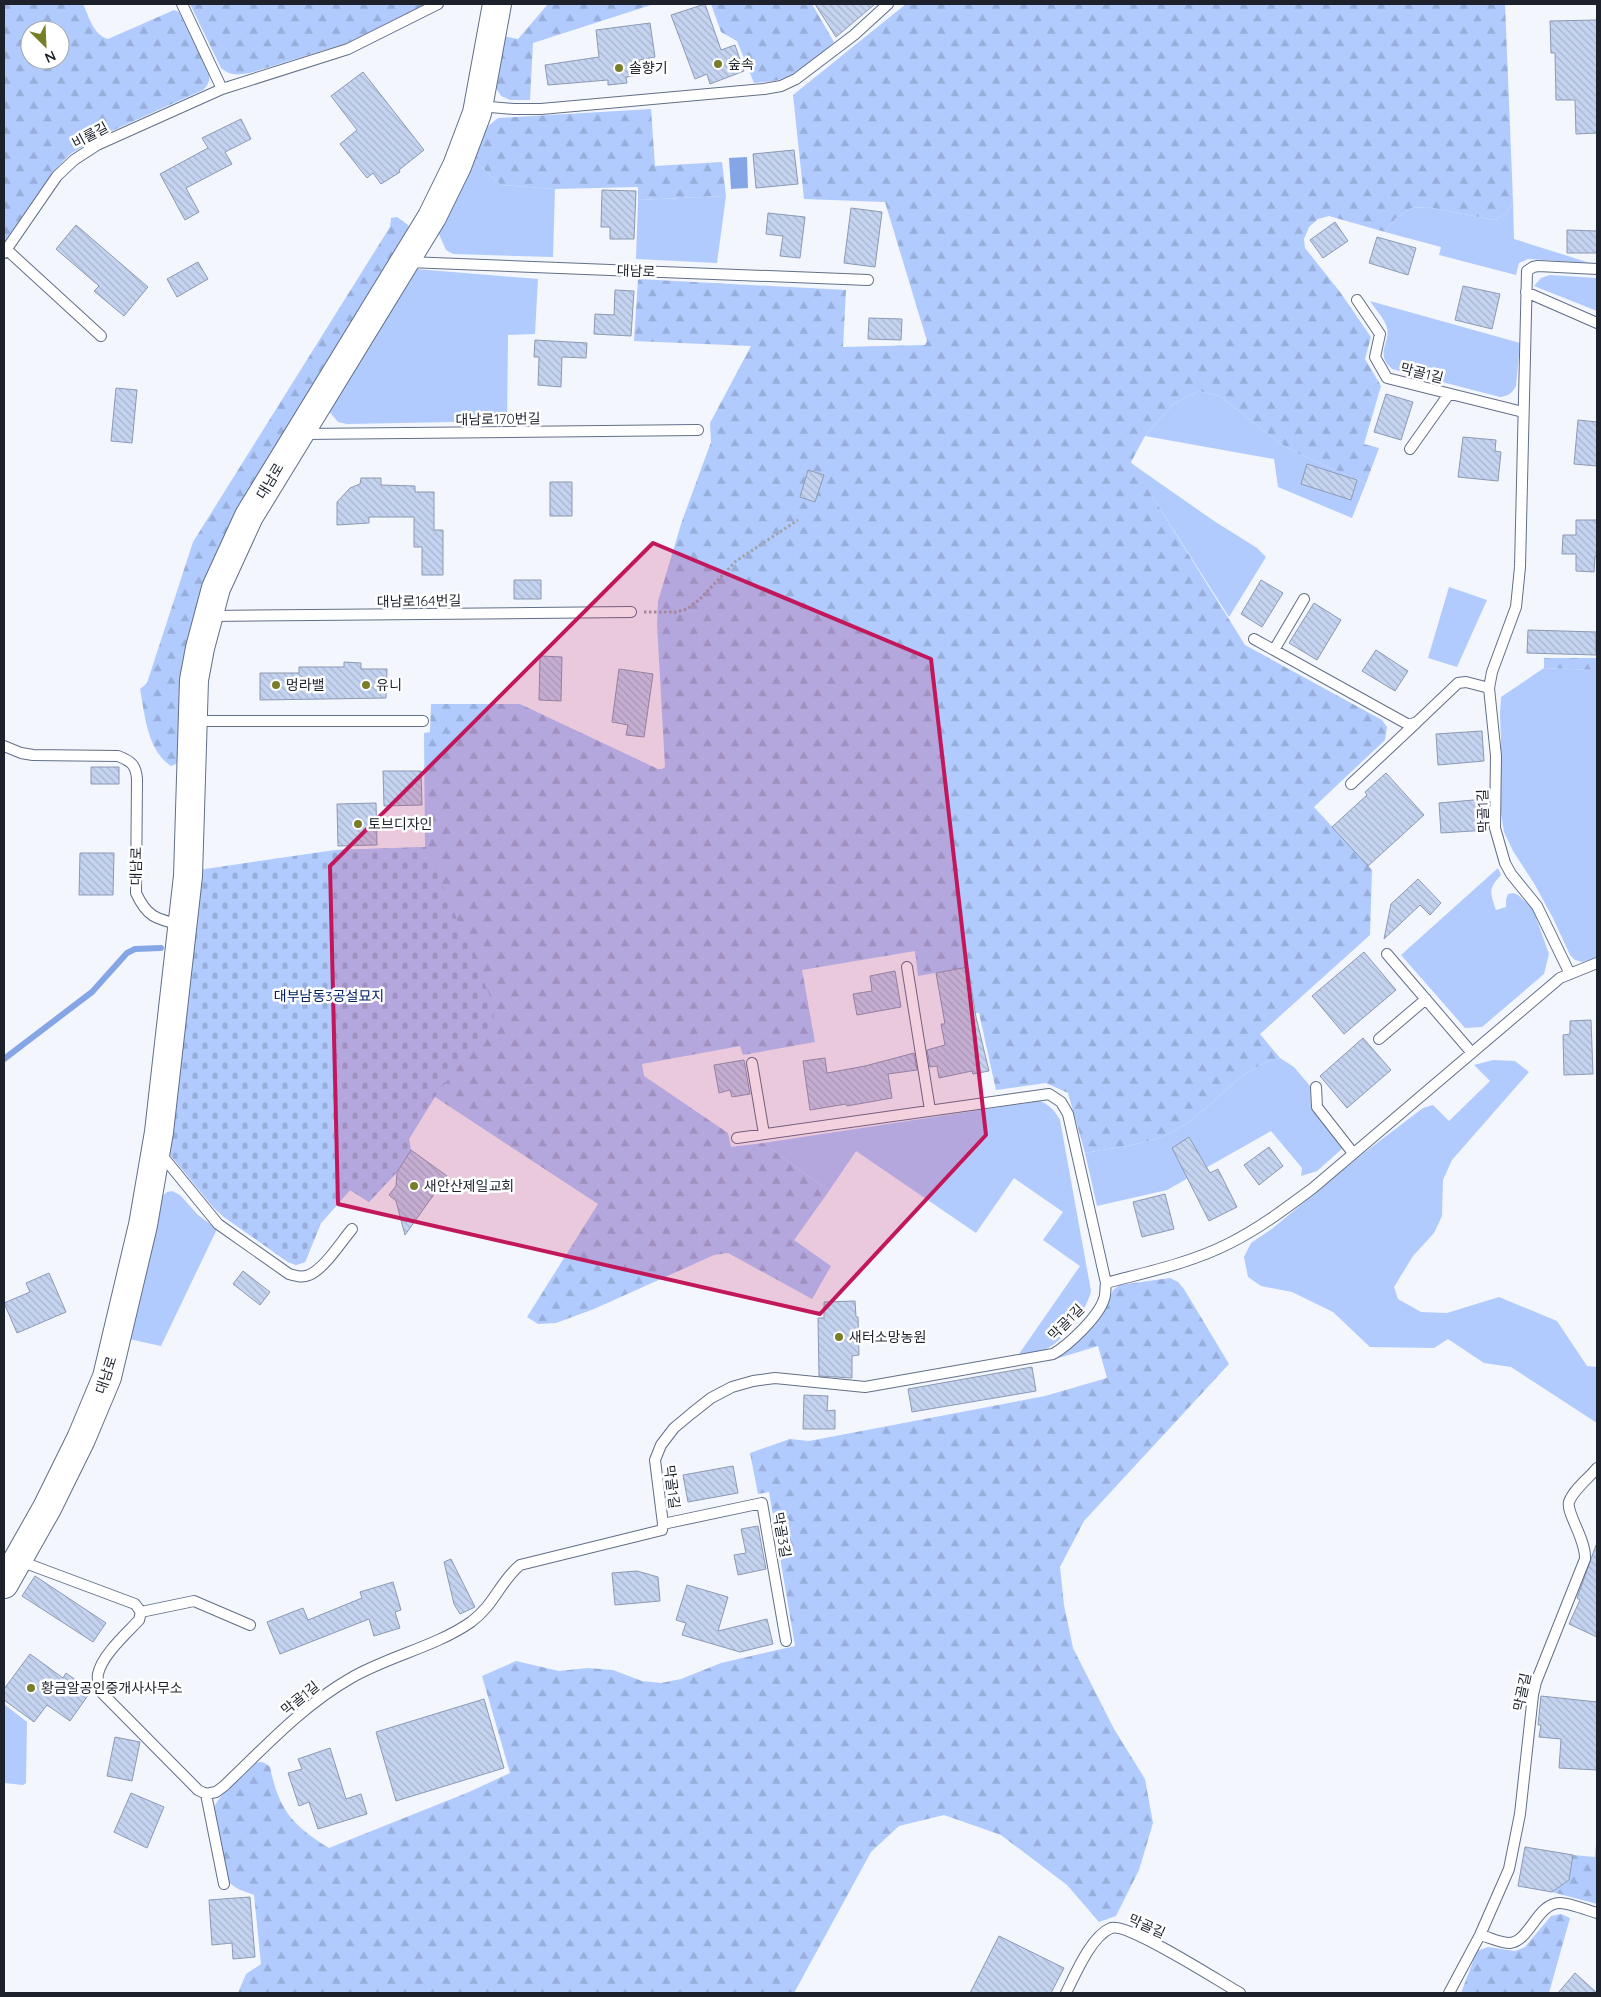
<svg xmlns="http://www.w3.org/2000/svg" width="1601" height="1997" font-family="Quicksand,'Noto Sans KR',sans-serif">
<style>
.grass{fill:#b1cbfe}
.forest{fill:url(#forest-firs);fill-rule:evenodd}
.cemetery{fill:url(#cemetery-stones)}
.water{fill:#85a6e6}
.lines{fill:none;stroke-linecap:round;stroke-linejoin:round}
.stream{stroke:#85a6e6;stroke-width:6}
.building{fill:url(#building-back-hatch);stroke:#8c9ab4}
.lane-casing{stroke:#626f88;stroke-width:12}
.secondary-casing{stroke:#626f88;stroke-width:30}
.path{stroke:#a1a4ac;stroke-width:3;stroke-dasharray:2.5 2.5;stroke-linecap:butt}
.lane{stroke:#fff;stroke-width:10}
.secondary{stroke:#fff;stroke-width:28}
.marked{fill:#c2185b;fill-opacity:0.2;stroke:#c2185b;stroke-width:4;stroke-linejoin:round}
.poi-dot{fill:#787e28;stroke:#fff;stroke-width:2}
.labels{text-anchor:middle;stroke-width:5;stroke-linejoin:round;paint-order:stroke}
.poi-label{font-size:14px;fill:#1c212c;stroke:#fff;text-anchor:start}
.street-label{font-size:14px;fill:#1c212c;stroke:#fff}
.park-label{font-size:14px;fill:#032069;stroke:#fff}
</style>
<defs>
<pattern id="forest-firs" width="22" height="20" patternUnits="userSpaceOnUse" patternTransform="scale(1.25)"><rect width="22" height="20" fill="#b1cbfe"/><path d="M5 1l3.5 6h-7zM16 11l3.5 6h-7z" fill="#98aeda"/></pattern>
<pattern id="cemetery-stones" width="16" height="16" patternUnits="userSpaceOnUse" patternTransform="scale(1.25)"><rect width="16" height="16" fill="#b1cbfe"/><path d="M2 7V4a2 2 0 0 1 4 0v3zM10 15v-3a2 2 0 0 1 4 0v3z" fill="#98aeda"/></pattern>
<pattern id="building-back-hatch" width="6" height="6" patternUnits="userSpaceOnUse" patternTransform="scale(1.25)"><rect width="6" height="6" fill="#c4d3ef"/><path d="M-1 5l2 2M0 0l6 6M5-1l2 2" fill="none" stroke="#a8b5cd"/></pattern>
</defs>
<rect width="100%" height="100%" fill="#f3f6fc"/>
<!-- grass -->
<path class="grass" d="M474,160L501,185L555,189L553,257L453,254L446,250L438,232L462,187Z
M726,196L717,263L636,259L638,200Z
M1513,201L1514,239L1590,263L1528,259L1519,263L1516,275L1439,255L1441,247L1385,232L1395,219L1411,208L1428,207L1494,220L1507,213Z
M416,269L538,279L535,334L508,335L507,421L347,424L338,422L328,410Z
M1550,275L1597,278V311L1534,286L1541,278Z
M1370,301L1520,343L1516,386C1512,393 1509,396 1500,397L1392,369C1373,353 1393,341 1386,325C1383,317 1375,309 1370,301Z
M1199,391L1220,396L1281,444L1301,455L1366,483L1352,518L1278,487L1274,459L1145,436L1173,404Z
M1131,463L1214,521L1257,548L1266,557L1229,617Z
M1449,587L1487,600L1457,667L1428,658Z
M1544,668L1597,670V957L1582,962L1575,960L1570,955L1553,918L1535,885L1513,851L1504,832L1500,807L1501,738L1500,715L1501,697Z
M1498,868L1501,875C1488,889 1490,892 1496,910L1506,907V899L1508,894L1513,893L1518,895L1533,909L1549,954L1544,974L1482,1027L1465,1028L1401,955Z
M1280,1058L1294,1067L1310,1086L1311,1108L1343,1148L1317,1171L1301,1176L1302,1168L1271,1131L1167,1190L1097,1206L1085,1153C1116,1147 1150,1145 1178,1129C1212,1110 1241,1065 1280,1058Z
M1493,1060L1515,1061L1529,1072L1452,1160L1443,1180L1442,1216L1434,1233L1413,1256L1394,1287L1398,1299L1421,1312L1447,1313L1499,1297L1557,1321L1587,1366L1597,1367V1423L1511,1367L1484,1363L1448,1339L1434,1348L1370,1347L1333,1312L1292,1292L1261,1286L1248,1277L1244,1257L1251,1243L1273,1228L1360,1156L1423,1108L1433,1105L1449,1121L1490,1081L1474,1065Z
M1040,1101C1050,1105 1055,1111 1060,1120L1091,1291C1087,1310 1064,1341 1046,1349C1038,1353 1029,1353 1019,1354L1080,1266L1043,1240L1063,1212L1014,1178L976,1233L856,1151L829,1191L763,1143Z
M172,1191L180,1195L198,1215L217,1229L161,1346L129,1339L159,1199L167,1192Z
M4,1704L27,1722L26,1783L23,1785L4,1783Z"/>
<!-- forest -->
<path class="forest" d="M4,4H83C89,16 93,35 108,39L174,10L179,12L209,73C210,81 209,84 203,90L96,138L69,155L52,173L4,243ZM30,30H60V60H30Z
M190,4H425L347,43L250,73C238,75 230,76 221,68Z
M548,4H654L533,43L530,100H510L501,96L496,88L503,36L518,39Z
M711,4H812L834,42C817,57 800,73 778,80C770,82 761,82 754,83L737,41L721,32Z
M906,4H1505L1513,201L1507,213L1494,220L1428,207L1411,208L1395,219L1385,232L1329,216L1318,219L1309,227L1304,239L1305,248L1340,292L1371,337L1365,359L1381,386L1364,444L1379,448L1366,483L1301,455L1281,444L1220,396L1199,391L1173,404L1145,436L1131,462L1245,645L1382,720L1387,727L1385,740L1314,807L1372,870L1370,935L1260,1034L1280,1058C1241,1065 1212,1110 1178,1129C1150,1145 1116,1147 1085,1153L1068,1093L1046,1083L996,1090L979,1013H976L968,967L918,976L915,951L802,970L815,1042L743,1055L740,1046L642,1064L644,1076L728,1133L731,1147L763,1143L829,1191L794,1240L831,1266L812,1299L728,1253L714,1255L594,1309L556,1323L538,1324L527,1317L598,1204L435,1097L409,1139L411,1150L397,1172L369,1202L350,1190L321,1223L305,1262L296,1265L288,1262L224,1217L213,1207L335,850L425,847L424,733L430,732L431,704H520L658,769H662L665,767L657,624L658,601L682,521L711,442L710,423L751,346L634,341L638,279L846,290L843,347L925,345L927,341L885,202L804,199L793,95Z
M651,109L655,166L722,162L726,196L638,200V187L555,189L501,185L474,160L487,127L498,118Z
M397,217L408,225L410,231L239,511L181,758L176,764L171,766C147,750 145,715 140,689L147,683L193,542L390,227L391,218Z
M1544,658H1597V670L1544,668Z
M1170,1278L1178,1282L1184,1289L1229,1364L1084,1521L1060,1567L1064,1605L1073,1648L1114,1729L1145,1779L1153,1823L1139,1870L1116,1916L1099,1922L1067,1885L1001,1835L944,1815L899,1826L871,1852L794,1993H238L246,1974L261,1964L254,1895C247,1892 235,1889 230,1883C225,1876 213,1821 213,1811C214,1800 249,1763 260,1762C264,1762 267,1764 270,1767C279,1810 292,1825 329,1848L469,1792L510,1773L482,1676L516,1661L559,1671L588,1668L613,1670L642,1681L661,1683L681,1679L721,1663L795,1646L769,1492L758,1494L750,1453L790,1439L809,1441L1045,1396L1107,1378L1098,1346L1052,1360L1068,1349L1109,1299L1113,1290L1120,1285Z
M1597,1829V1904L1552,1892L1569,1880L1573,1855L1595,1857Z
M1561,1914L1570,1918L1549,1993H1461L1477,1951L1488,1947L1515,1951L1525,1947L1551,1916Z"/>
<!-- cemetery -->
<path class="cemetery" d="M426,847L493,1003L494,1023L434,1097L409,1139L411,1150L397,1172L369,1202L350,1190L321,1223L305,1262L296,1265L288,1262L224,1217L213,1207L166,1150L198,870L335,850Z"/>
<!-- water -->
<path class="water" d="M747,157L748,188L731,189L729,158Z"/>
<g class="lines">
<!-- stream -->
<path class="stream" d="M4,1059L92,992L127,953L135,949L161,948"/>
</g>
<!-- building -->
<path class="building" d="M705,4L721,50L735,45L744,71L710,84L707,74L695,79L671,15Z
M815,4H875L836,37Z
M1597,20V133L1576,134L1575,100H1556L1555,53H1551L1550,21Z
M650,23L655,57L639,60L641,75L626,77L627,83L608,85V80L548,85L545,65L599,57L596,30Z
M363,72L424,150L399,170L400,172L381,184L373,173L367,178L340,144L357,130L331,96Z
M241,119L251,139L225,152L232,164L186,188L199,212L185,220L160,174L208,148L202,138Z
M794,150L798,184L756,188L753,154Z
M602,190L636,191L634,239H610V227H601Z
M851,208L882,212L875,267L844,263Z
M768,213L805,217L800,258L780,256L783,236L766,234Z
M1335,222L1348,241L1323,258L1310,240Z
M76,225L148,287L124,316L94,291L99,286L56,249Z
M1567,230L1597,231V253H1567Z
M1377,237L1416,248L1408,275L1369,263Z
M198,262L208,279L177,297L167,279Z
M1463,286L1500,294L1492,329L1455,320Z
M615,290L634,291L631,336L594,334L595,314L614,315Z
M869,318L902,319L901,340L868,339Z
M535,340L587,343L586,358L562,357L561,387L538,385L539,357H534Z
M116,388L137,390L132,443L111,441Z
M1386,394L1413,402L1401,440L1374,432Z
M1578,420L1597,422V466L1574,464Z
M1463,437L1496,440L1495,451L1501,452L1498,481L1458,477Z
M1307,464L1357,480L1351,500L1301,484Z
M808,470L824,475L815,502L800,497Z
M361,478H381V485L415,486V492H434V530H443V575H422V547H414V517H369V523L337,525V502L350,488L360,484Z
M550,482H572V516H550Z
M1576,520H1597V556H1595L1594,572L1576,571V554H1562L1563,535H1576Z
M514,580H541V599H514Z
M1261,580L1283,593L1262,627L1241,614Z
M1314,603L1341,620L1317,660L1289,643Z
M1528,630L1596,632V655L1527,653Z
M1376,650L1408,671L1395,691L1362,671Z
M540,656L562,657L561,701L539,700Z
M344,662L361,663V669H387L386,698L260,700V673H299V667H344Z
M619,669L653,674L644,737L626,735L628,725L612,722Z
M1482,731L1484,761L1438,765L1436,734Z
M91,767H119V784H91Z
M383,771H421L422,805L384,806Z
M1386,773L1424,815L1368,866L1332,827L1367,795L1365,792Z
M1485,799L1488,830L1441,833L1439,803Z
M376,803L377,845L338,846L337,804Z
M80,853H114L113,895H79Z
M1418,879L1441,903L1430,915L1420,905L1384,939L1391,904Z
M1364,952L1396,990L1344,1034L1312,996Z
M968,967L976,1017L989,1071L973,1074L972,1071L939,1078L937,1066L930,1067L927,1050L945,1045L941,1024H945L936,973Z
M895,971L901,1007L857,1015L853,994L872,991L870,976Z
M1591,1020L1593,1074L1564,1075L1563,1035L1570,1034V1021Z
M1363,1038L1391,1070L1347,1108L1320,1076Z
M914,1053L917,1070L888,1074L892,1098L847,1106L846,1104L810,1110L803,1061L825,1058L827,1073L865,1066Z
M744,1060L750,1094L732,1097L730,1090L719,1093L714,1065Z
M1189,1137L1210,1173L1218,1169L1237,1207L1209,1221L1172,1148Z
M1269,1147L1283,1166L1259,1185L1244,1165Z
M411,1150L447,1176L405,1235L396,1201L389,1195L396,1186L397,1172Z
M1165,1194L1174,1229L1142,1237L1133,1202Z
M243,1271L270,1292L260,1305L233,1284Z
M49,1273L66,1312L17,1333L4,1303L30,1292L26,1283Z
M855,1301L856,1317H858L859,1355L852,1356V1378L819,1376L818,1318H824V1302Z
M1032,1367L1036,1391L912,1412L908,1389Z
M804,1395L828,1396L827,1411L835,1410V1429H803Z
M733,1466L738,1493L688,1502L683,1475Z
M758,1526L766,1569L738,1575L734,1555L746,1553L741,1529Z
M1596,1545H1597V1637L1569,1624L1580,1600L1577,1598Z
M451,1559L475,1607L460,1614L454,1604L444,1562Z
M637,1571L658,1577L660,1601L615,1605L612,1573Z
M35,1576L106,1623L93,1642L22,1596Z
M393,1582L401,1610L395,1612L400,1628L374,1636L369,1619L280,1654L267,1622L303,1608L308,1620L362,1598L360,1592Z
M687,1585L728,1597L718,1631L767,1619L773,1644L740,1652L682,1635L686,1623L676,1620Z
M30,1654L63,1678L66,1673L91,1691L70,1721L47,1705L34,1722L4,1700V1689Z
M1541,1696L1597,1702V1770L1559,1768L1561,1739L1539,1737L1541,1725H1538Z
M484,1699L504,1768L396,1801L376,1732Z
M115,1737L140,1742L132,1781L107,1776Z
M330,1748L346,1799L361,1794L367,1814L318,1829L309,1802L299,1806L288,1773L302,1769L298,1759Z
M131,1793L164,1807L147,1848L114,1832Z
M1525,1847L1573,1855L1569,1880L1552,1892L1518,1886Z
M250,1897L255,1957L233,1959L232,1943L212,1945L209,1900Z
M999,1936L1064,1968L1051,1993H970Z
M1575,1973L1597,1993H1558Z"/>
<g class="lines">
<defs>
<path id="lane" d="M182,4L222,89
M479,106L514,109H541L764,89L781,86L796,79L854,35L888,4
M6,249L101,336
M4,253L57,176L74,160L97,145L222,89L348,49L438,4
M408,262L868,280
M1526,292L1597,323
M1357,300L1380,334L1375,357L1387,378L1523,412
M302,434L698,430
M1410,449L1449,394
M209,616L631,612
M1254,639L1409,725L1417,722L1458,683L1466,682L1489,688
M1274,650L1304,599
M193,721H423
M4,746L21,753L33,755L118,756C131,761 136,765 137,779L136,893C147,917 156,919 181,925
M1351,784L1416,723
M1387,954L1472,1053
M907,967L930,1110
M1570,974L1537,906L1511,874L1505,863L1495,828L1496,756L1489,688L1492,672L1516,607L1520,567L1527,271L1533,267L1538,266L1597,269
M1379,1039L1426,999
M752,1063L764,1134
M1316,1087L1317,1107L1353,1153
M160,1153L218,1224L289,1274C296,1276 302,1278 309,1275C324,1269 341,1242 352,1229
M1106,1283C1147,1272 1191,1263 1230,1243C1260,1228 1286,1208 1313,1188L1560,978L1597,963
M663,1524L762,1503L786,1641
M20,1561L135,1604L141,1612L139,1620C126,1634 102,1655 98,1674C97,1680 99,1687 102,1693L198,1790L206,1794L216,1792L224,1786C264,1748 302,1706 351,1678C389,1656 435,1647 471,1622C495,1604 499,1583 520,1565L662,1530L663,1524L655,1460L661,1445L674,1428L692,1413L711,1398L732,1387L753,1381L775,1378L865,1387L1053,1354C1069,1345 1099,1316 1104,1299C1106,1294 1105,1288 1106,1283L1068,1114L1061,1102L1049,1094L737,1138
M141,1612L194,1601L250,1625
M206,1794L224,1884
M1480,1935C1489,1937 1500,1943 1510,1943C1530,1941 1537,1903 1560,1903C1569,1903 1587,1910 1597,1913
M1066,1993C1075,1975 1091,1936 1111,1928C1128,1922 1220,1982 1240,1993
M1449,1993L1480,1935L1509,1869L1520,1814L1533,1695L1536,1682L1585,1559C1586,1539 1566,1513 1569,1502C1573,1490 1589,1478 1597,1468"/>
<path id="secondary" d="M4,1584L47,1508L81,1439L107,1377L143,1225L159,1132L188,876L194,680L200,648L216,588L249,516L432,217L457,166L477,113L497,4"/>
</defs>
<!-- lane casing -->
<use href="#lane" class="lane-casing"/>
<!-- secondary casing -->
<use href="#secondary" class="secondary-casing"/>
<!-- path -->
<path class="path" d="M644,612H676L687,609L699,600L736,561L798,520"/>
<!-- lane -->
<use href="#lane" class="lane"/>
<!-- secondary -->
<use href="#secondary" class="secondary"/>
</g>
<!-- marked area -->
<path class="marked" d="M653,543L931,659L986,1135L820,1314L338,1204L330,866Z"/>
<!-- markers -->
<g class="poi-dot">
<circle cx="718" cy="64" r="5"/>
<circle cx="619" cy="68" r="5"/>
<circle cx="276" cy="685" r="5"/>
<circle cx="366" cy="685" r="5"/>
<circle cx="358" cy="824" r="5"/>
<circle cx="414" cy="1186" r="5"/>
<circle cx="839" cy="1337" r="5"/>
<circle cx="31" cy="1688" r="5"/>
</g>
<g class="labels">
<!-- poi labels -->
<g class="poi-label">
<text x="728" y="69">숲속</text>
<text x="629" y="73">솔향기</text>
<text x="286" y="690">멍라밸</text>
<text x="376" y="690">유니</text>
<text x="368" y="829">토브디자인</text>
<text x="424" y="1191">새안산제일교회</text>
<text x="849" y="1342">새터소망농원</text>
<text x="41" y="1693">황금알공인중개사사무소</text>
</g>
<!-- street labels -->
<g class="street-label">
<text transform="translate(90 135) rotate(-28)" y="5">비룰길</text>
<text transform="translate(636 271) rotate(2)" y="5">대남로</text>
<text transform="translate(1422 373) rotate(14)" y="5">막골1길</text>
<text transform="translate(498 419) rotate(-1)" y="5">대남로170번길</text>
<text transform="translate(270 481) rotate(-59)" y="5">대남로</text>
<text transform="translate(419 601) rotate(-1)" y="5">대남로164번길</text>
<text transform="translate(1483 811) rotate(-92)" y="5">막골1길</text>
<text transform="translate(136 866) rotate(-89)" y="5">대남로</text>
<text transform="translate(1066 1322) rotate(-45)" y="5">막골1길</text>
<text transform="translate(106 1375) rotate(-72)" y="5">대남로</text>
<text transform="translate(672 1487) rotate(83)" y="5">막골1길</text>
<text transform="translate(782 1535) rotate(80)" y="5">막골3길</text>
<text transform="translate(1522 1692) rotate(-78)" y="5">막골길</text>
<text transform="translate(300 1698) rotate(-39)" y="5">막골1길</text>
<text transform="translate(1147 1926) rotate(24)" y="5">막골길</text>
</g>
<!-- park labels -->
<g class="park-label">
<text x="329" y="1001">대부남동3공설묘지</text>
</g>
</g>
<!-- border -->
<rect width="1601" height="1997" fill="none" stroke="#1c212c" stroke-width="10"/>
<!-- north arrow -->
<g transform="translate(45 45) rotate(156)"><circle r="24" fill="#ffffff" stroke="#a4a6ab"/>
<path d="M0-4L9 19L0 12L-9 19Z" fill="#787e28"/>
<text y="-8" font-size="14" font-weight="bold" text-anchor="middle" fill="#1c212c">N</text>
</g>
</svg>
